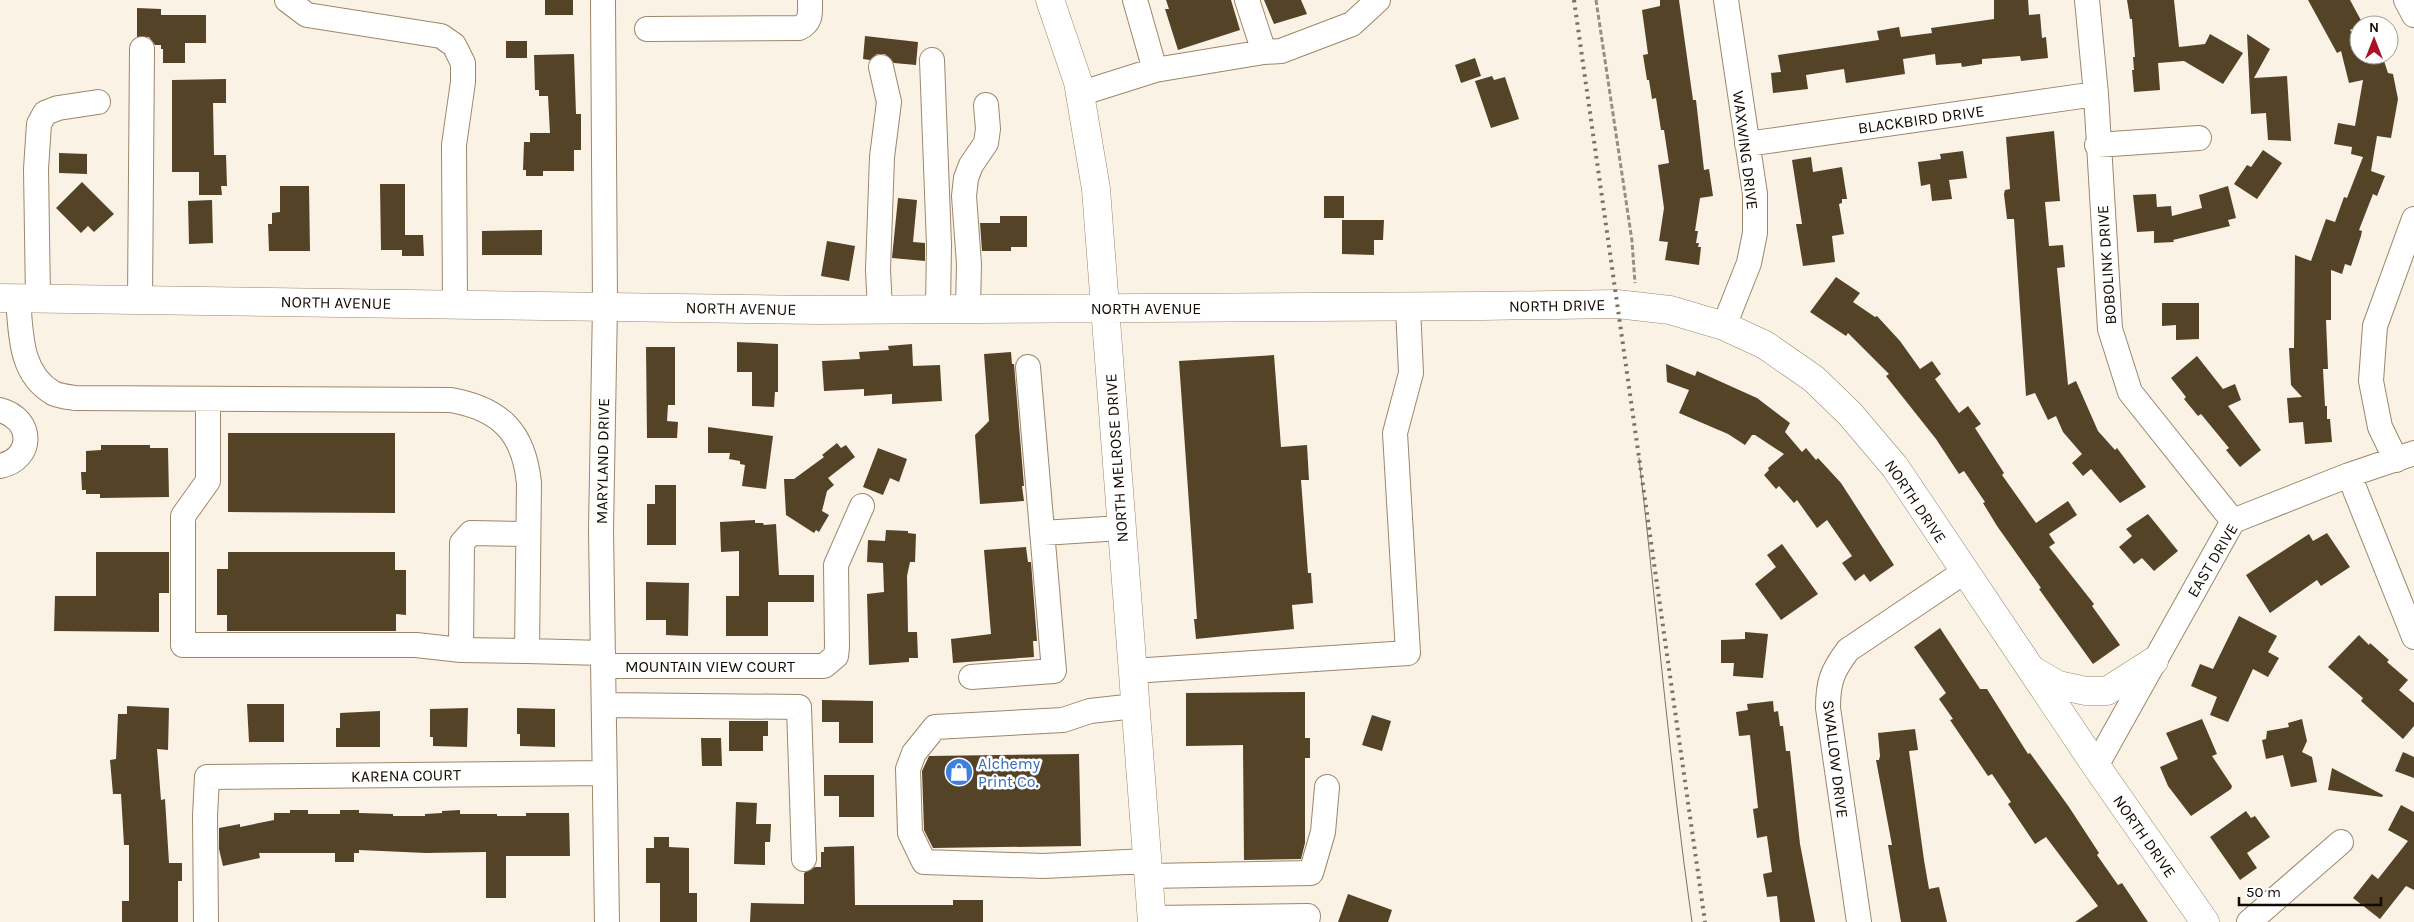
<svg xmlns="http://www.w3.org/2000/svg" width="2414" height="922" font-family="Karla,sans-serif">
<style>
.building{fill:#554327}
.lines{fill:none;stroke-linecap:round;stroke-linejoin:round}
.minor-casing{stroke:#9c876a;stroke-width:26}
.major-casing{stroke:#9c876a;stroke-width:29}
.path{stroke:#978f84;stroke-width:3;stroke-dasharray:5 2.5;stroke-linecap:butt}
.minor{stroke:#fff;stroke-width:24}
.major{stroke:#fff;stroke-width:28}
.tram{stroke:#7a7268;stroke-width:1}
.rail{stroke:#7a7268;stroke-width:4;stroke-dasharray:2.5 5;stroke-linecap:butt}
.labels{text-anchor:middle;stroke-width:5;stroke-linejoin:round;paint-order:stroke}
.street-label{font-size:16px;fill:#110a02;stroke:#fff}
.shop-label{font-size:16px;fill:#366cbe;stroke:#fff;text-anchor:start}
</style>
<rect width="100%" height="100%" fill="#fbf2e6"/>
<!-- building -->
<path class="building" d="M545,0H573V15H545Z
M1166,0H1231L1240,30L1178,50L1165,9H1169Z
M1264,0H1301L1307,14L1274,24Z
M1660,0H1679L1693,100H1696L1704,170L1709,169L1713,196L1700,198L1695,231H1698L1696,243H1699L1698,247H1701L1699,265L1665,260L1668,242L1659,241L1664,208L1658,165L1669,163L1664,130H1661L1656,98L1652,99L1649,80H1647L1643,55L1648,54L1642,10L1660,6Z
M1994,0H2028L2029,15L2040,14L2042,38L2046,37L2048,58L2021,61L2020,56L1982,59V64L1962,67L1961,63L1936,65L1935,54L1903,59L1905,74L1846,83L1844,69L1806,75L1808,89L1773,93L1771,73L1781,72L1778,55L1879,40L1877,31L1899,27L1901,37L1932,33L1931,28L1994,19Z
M2127,0H2174L2179,47L2205,44L2210,34L2243,53L2223,84L2184,61L2158,63L2160,90L2134,92L2132,70H2134L2133,57H2135L2132,19H2130Z
M2308,0H2350L2363,24L2350,30L2359,46V55H2382L2388,73L2393,74L2398,99L2391,138L2377,136L2371,171L2385,176L2377,196L2373,194L2359,230L2362,231L2361,236L2351,266L2345,264L2342,274L2331,270V320H2326L2328,369H2323L2325,406H2327V419H2330L2332,442L2305,444L2303,422L2289,423L2287,398L2302,397L2291,385L2289,348H2294L2295,255L2311,261L2326,219L2335,222L2344,197L2347,198L2363,157L2351,154L2352,147L2334,144L2338,123L2355,126L2363,80L2349,83L2341,51L2337,53Z
M137,8L161,9V15H206V43H185V63H163V49H161V45H155L149,37H137Z
M2247,34L2270,49L2254,78L2287,76L2291,141L2268,140L2266,113L2251,114Z
M865,36L918,42L916,65L894,63L885,54H877L870,60L863,59Z
M506,41H527V58H506Z
M574,54L576,114H581V150H574V171H543V176H526V170H523L524,142H530V133H550L548,96H539V90H535L534,55Z
M1475,58L1481,76L1461,83L1455,65Z
M1492,76L1494,80L1505,77L1519,119L1491,128L1475,81Z
M226,79V103H213L214,155H226L227,186H221L222,195H199V172H172V80Z
M2054,131L2060,201L2045,202L2049,246L2063,245L2065,267L2057,268L2068,385L2076,381L2098,431L2115,450L2117,448L2146,487L2120,503L2091,469L2083,476L2072,463L2082,454L2063,432L2056,416L2048,420L2035,393L2026,396L2014,219H2007L2004,194L2005,190L2010,189L2006,137Z
M2263,150L2282,163L2257,199L2234,184L2247,165L2251,167Z
M1963,151L1967,178L1949,180L1952,199L1932,201L1930,184L1921,186L1918,162L1941,159L1940,154Z
M59,153L87,154V174L59,173Z
M1811,157L1813,172L1842,167L1847,199H1842V203L1839,204L1844,234L1832,236L1835,262L1803,266L1796,224H1802L1792,160Z
M82,182L114,214L94,232L88,226L81,233L56,208Z
M380,184H405V235H423L424,256H402V250H381Z
M280,186H309L310,251H269L268,224H272V213L280,212Z
M2228,186L2236,218L2228,220L2230,226L2173,240L2174,242L2154,243V231L2137,232L2133,195L2156,194L2157,207L2171,206L2172,216L2202,208L2199,195Z
M1324,196H1344V218H1324Z
M898,198L917,200L913,242L925,243V261L892,258Z
M212,200L213,243L189,244L188,201Z
M1000,216H1027V247H1011V251H982L980,223H1000Z
M1342,220H1384L1383,240H1374V255L1342,254Z
M542,230V255H482V231Z
M827,241L855,246L849,281L821,276Z
M1836,277L1860,293L1853,302L1875,317L1877,316L1900,341L1920,369L1932,361L1941,374L1935,379L1959,413L1968,406L1981,424L1975,428L2004,473L2002,475L2036,523L2068,501L2077,515L2049,534L2055,543L2049,547L2094,604L2092,606L2120,645L2093,664L2039,589L2041,588L1997,526L1983,503L1985,502L1964,471L1959,474L1936,439L1886,376L1889,374L1848,333L1846,336L1810,312Z
M2162,303H2199V339L2176,340V325L2162,326Z
M737,342L778,344V392H775L774,407L752,406V372H737Z
M912,344L913,366L940,365L942,401L892,404V394L864,396V389L824,391L822,361L860,359L859,352L889,350L888,346Z
M646,347H675V405H668L667,421L678,422L677,438H647Z
M1011,352L1012,364H1014L1024,486H1022L1024,501L980,504L975,435L989,421L984,354Z
M1274,355L1281,447L1307,445L1309,480H1301L1308,573H1311L1313,603L1292,605L1294,629L1196,639L1194,619H1197L1179,361Z
M2197,356L2223,389L2235,384L2241,400L2228,406L2261,450L2240,467L2226,450L2229,448L2201,414L2198,416L2184,399L2186,397L2171,378Z
M1666,364L1695,376L1697,371L1757,398L1790,423L1785,432L1802,452L1806,448L1816,460L1818,458L1841,483L1894,565L1870,582L1864,574L1855,581L1842,563L1852,556L1827,520L1817,528L1797,500L1794,503L1779,486L1776,489L1764,475L1769,470L1768,468L1784,454L1755,435H1752L1745,445L1728,434L1679,413L1689,390L1667,382Z
M708,427L773,436L766,489L742,486L745,465L740,464V461L729,459L730,453H708Z
M228,433H395V513L228,512Z
M837,443L841,448L846,445L855,457L828,478L834,485L827,491L822,511L829,515L819,532L816,530L814,533L786,515L784,479H794L824,457L822,455Z
M101,445H150V448H168L169,497L100,498V494H86V490H82L81,472H86V451L101,450Z
M878,448L907,459L899,482L890,478L883,495L863,487Z
M655,485H676V545H647V504H655Z
M2148,514L2178,551L2154,571L2142,558L2134,564L2119,547L2132,536L2126,529Z
M755,520V523H763L764,525L776,524L779,575H814V602H768V636H726V596H739V551L721,552L720,522Z
M886,530L908,531V533L916,534L915,562H910L907,576L908,632H917L918,658H909V662L869,665L867,594L884,592L883,563L867,562L868,540L885,541Z
M2327,533L2350,567L2321,586L2317,580L2270,613L2246,575L2309,534L2313,541Z
M1782,544L1818,594L1781,620L1755,584L1776,567L1767,555Z
M1026,547L1028,562H1031L1037,641H1033L1034,657L953,663L951,639L991,634L984,550Z
M96,552H169V593H159V632L54,631L55,596H96Z
M228,552H395V570H406V615L396,614V631H227V615H217V569H228Z
M646,582L689,583L688,636L666,635V620H646Z
M2239,616L2277,636L2268,652L2279,658L2268,677L2253,669L2228,722L2210,715L2217,697L2191,686L2200,664L2213,669Z
M1940,628L1980,689H1987L2028,754L2030,753L2069,807L2099,853L2097,855L2118,885L2122,883L2148,922H2075L2098,906L2046,837L2035,844L2008,804L2011,802L1992,774L1988,776L1950,720L1953,719L1939,699L1946,693L1914,647Z
M1745,632L1768,634L1763,678L1733,676L1734,663H1721V640L1745,639Z
M2359,635L2369,645L2370,643L2389,660L2387,662L2408,680L2399,690L2414,703V726L2403,739L2361,701L2363,698L2328,667Z
M1305,692V738H1310V758H1305V843L1301,859L1244,860L1243,745L1186,746V693Z
M822,700L873,701V743H839V722H822Z
M1773,701L1774,712L1778,711L1780,726H1783L1786,751H1790L1800,844L1815,922H1780L1777,896L1767,897L1763,874L1772,872L1767,836L1757,838L1753,809L1758,808L1750,735L1739,736L1736,712L1748,710L1747,704Z
M247,704H284V742H249Z
M127,706L169,708L168,750L157,749L161,800L165,799L169,863H182V881H178V922H122V901H129V845H124L121,794H113L110,760L116,759L118,714H127Z
M468,708L467,747L433,746V737H430V709Z
M517,708L555,709V747L520,746V734H517Z
M380,711V747H336V728H340V713Z
M1372,715L1391,721L1382,751L1362,745Z
M2202,719L2217,754L2212,756L2232,786L2231,789L2191,816L2168,786L2160,767L2178,759L2166,733Z
M2302,719L2307,741L2302,752L2312,757L2317,782L2291,787L2283,755L2266,759L2262,740L2266,739L2267,731L2289,727L2288,723Z
M729,721H768V736H763V751H729Z
M1915,729L1918,750L1909,751L1924,860L1929,889L1939,887L1947,922H1901L1888,845H1892L1876,760H1879L1880,756L1878,733Z
M701,738H721L722,766H702Z
M2403,752L2414,757V778L2395,771Z
M1079,754L1081,846L933,848L924,830L922,771L929,756Z
M2332,768L2383,795L2382,797L2328,790Z
M824,775H874V817H839V796H824Z
M736,802L757,803L756,824H771L770,842H765V865L734,864Z
M2401,805L2414,812V890L2406,886L2380,919L2353,898L2372,874L2378,879L2408,841L2388,830Z
M290,810H308V814H340V810H359V813L393,814V816H425V814L442,813V811L460,810V814H497V816H526V813H569L570,856H506V898H486V852L426,853L359,850V853H354V862H335V853H259L260,858L223,866L219,849V828L240,824V827L274,820V813H290Z
M2246,811L2251,818L2255,816L2270,837L2247,853L2257,868L2240,880L2210,837Z
M654,837H669V847L689,848V893H697V922H660V883H646V848H654Z
M854,846L855,905H953V900H983V922H750L751,903L804,904V873L815,867H821V852H824V847Z
M1348,894L1392,910L1388,922H1338Z"/>
<g class="lines">
<defs>
<path id="minor" d="M287,0L307,15L441,36L454,45L463,63V82L454,145L455,304
M603,0L605,305L601,530L607,922
M1135,0L1155,70
M1247,0L1264,52
M2087,0L2096,94L2110,329L2130,392L2233,521
M2406,0L2414,15
M647,29L799,28C812,22 810,13 810,0
M932,60L939,245L938,309
M1079,94L1155,70L1264,52L1281,51L1352,24L1378,0
M1747,144L2096,94
M2097,145L2199,138
M18,298C21,332 19,373 53,393C59,396 68,397 75,398L451,400C501,409 524,433 529,483L527,651L603,653
M38,298L36,169L39,124L45,113L58,108L98,102
M140,299L142,49
M968,309L969,264L964,196L966,178L971,165L986,143L988,129L986,105
M880,310L878,270L882,157L889,102L881,67
M1724,326L1749,263L1755,233V194L1726,0
M208,399V481L183,516V645H416L461,650
M0,410C34,419 34,459 0,466
M2396,460L2380,427L2371,381L2375,326L2414,219
M2349,475L2414,637
M1043,533L1121,528
M527,651L461,650L462,543L471,533L527,534
M603,666H824L836,656L837,647L836,565L862,506
M1132,671L1408,653L1395,433L1411,373L1408,307
M971,677L1054,671L1028,367
M604,705L799,707L804,859
M1135,706L1090,711L1063,720L935,727L914,753L908,769L910,833L924,862L1043,866L1147,861
M2096,766L2233,521L2349,475L2414,453
M1148,876L1311,873L1323,832L1327,787
M1151,918L1308,916L1307,922
M206,922L205,816L207,777L604,773
M1859,922L1828,708C1828,682 1832,671 1848,650L1964,572
M2249,922L2341,842"/>
<path id="major" d="M1050,0L1078,82L1096,189L1152,922
M0,298L818,310L1482,306L1617,304L1670,310L1724,326L1765,345L1814,379L1850,414L1895,467L2096,766L2205,922
M2032,670L2058,685L2086,691H2107L2154,661"/>
</defs>
<!-- minor casing -->
<use href="#minor" class="minor-casing"/>
<!-- major casing -->
<use href="#major" class="major-casing"/>
<!-- path -->
<path class="path" d="M1596,0L1632,241L1635,283"/>
<!-- minor -->
<use href="#minor" class="minor"/>
<!-- major -->
<use href="#major" class="major"/>
<!-- tram -->
<path class="tram" d="M1639,458C1657,613 1670,768 1692,922"/>
<!-- rail -->
<path class="rail" d="M1574,0L1705,922"/>
</g>
<!-- icons -->
<defs>
<symbol id="shop-disc" viewBox="-11 -11 22 22"><circle r="9.5" fill="#3f7fe0" stroke="#fff"/><path d="M-5-2.5h2.3a2.7 3.5 0 0 1 5.4 0H5L5.5 6h-11ZM-1.5-2.5h3a1.5 2.3 0 0 0-3 0Z" fill="#fff"/></symbol>
</defs>
<g fill-rule="evenodd">
<use href="#shop-disc" x="943" y="756" width="32" height="32"/>
</g>
<g class="labels">
<!-- street labels -->
<g class="street-label">
<text transform="translate(1921 119) rotate(-8)" y="6">BLACKBIRD DRIVE</text>
<text transform="translate(1746 150) rotate(83)" y="6">WAXWING DRIVE</text>
<text transform="translate(2106 265) rotate(-94)" y="6">BOBOLINK DRIVE</text>
<text transform="translate(336 302) rotate(1)" y="6">NORTH AVENUE</text>
<text transform="translate(1557 305) rotate(-1)" y="6">NORTH DRIVE</text>
<text transform="translate(741 308) rotate(1)" y="6">NORTH AVENUE</text>
<text x="1146" y="314">NORTH AVENUE</text>
<text transform="translate(1116 458) rotate(-94)" y="6">NORTH MELROSE DRIVE</text>
<text transform="translate(602 461) rotate(-89)" y="6">MARYLAND DRIVE</text>
<text transform="translate(1916 501) rotate(56)" y="6">NORTH DRIVE</text>
<text transform="translate(2212 560) rotate(-59)" y="6">EAST DRIVE</text>
<text x="710" y="672">MOUNTAIN VIEW COURT</text>
<text transform="translate(1836 759) rotate(83)" y="6">SWALLOW DRIVE</text>
<text transform="translate(406 775) rotate(-1)" y="6">KARENA COURT</text>
<text transform="translate(2145 836) rotate(55)" y="6">NORTH DRIVE</text>
</g>
<!-- shop labels -->
<g class="shop-label">
<text x="978" y="769">Alchemy<tspan x="978" dy="18">Print Co.</tspan></text>
</g>
</g>
<!-- north arrow -->
<g transform="translate(2374 40)"><circle r="24" fill="#ffffff" stroke="#a09d9a"/>
<path d="M0-4L9 19L0 12L-9 19Z" fill="#a91325"/>
<text y="-8" font-size="14" font-weight="bold" text-anchor="middle" fill="#110a02">N</text>
</g>
<!-- scale -->
<path d="M2239 897v8h142v-8" fill="none" stroke="#110a02" stroke-width="2.5"/>
<text x="2246" y="897" font-size="15" fill="#110a02" stroke="#ffffff" stroke-width="4" paint-order="stroke">50 m</text>
</svg>
